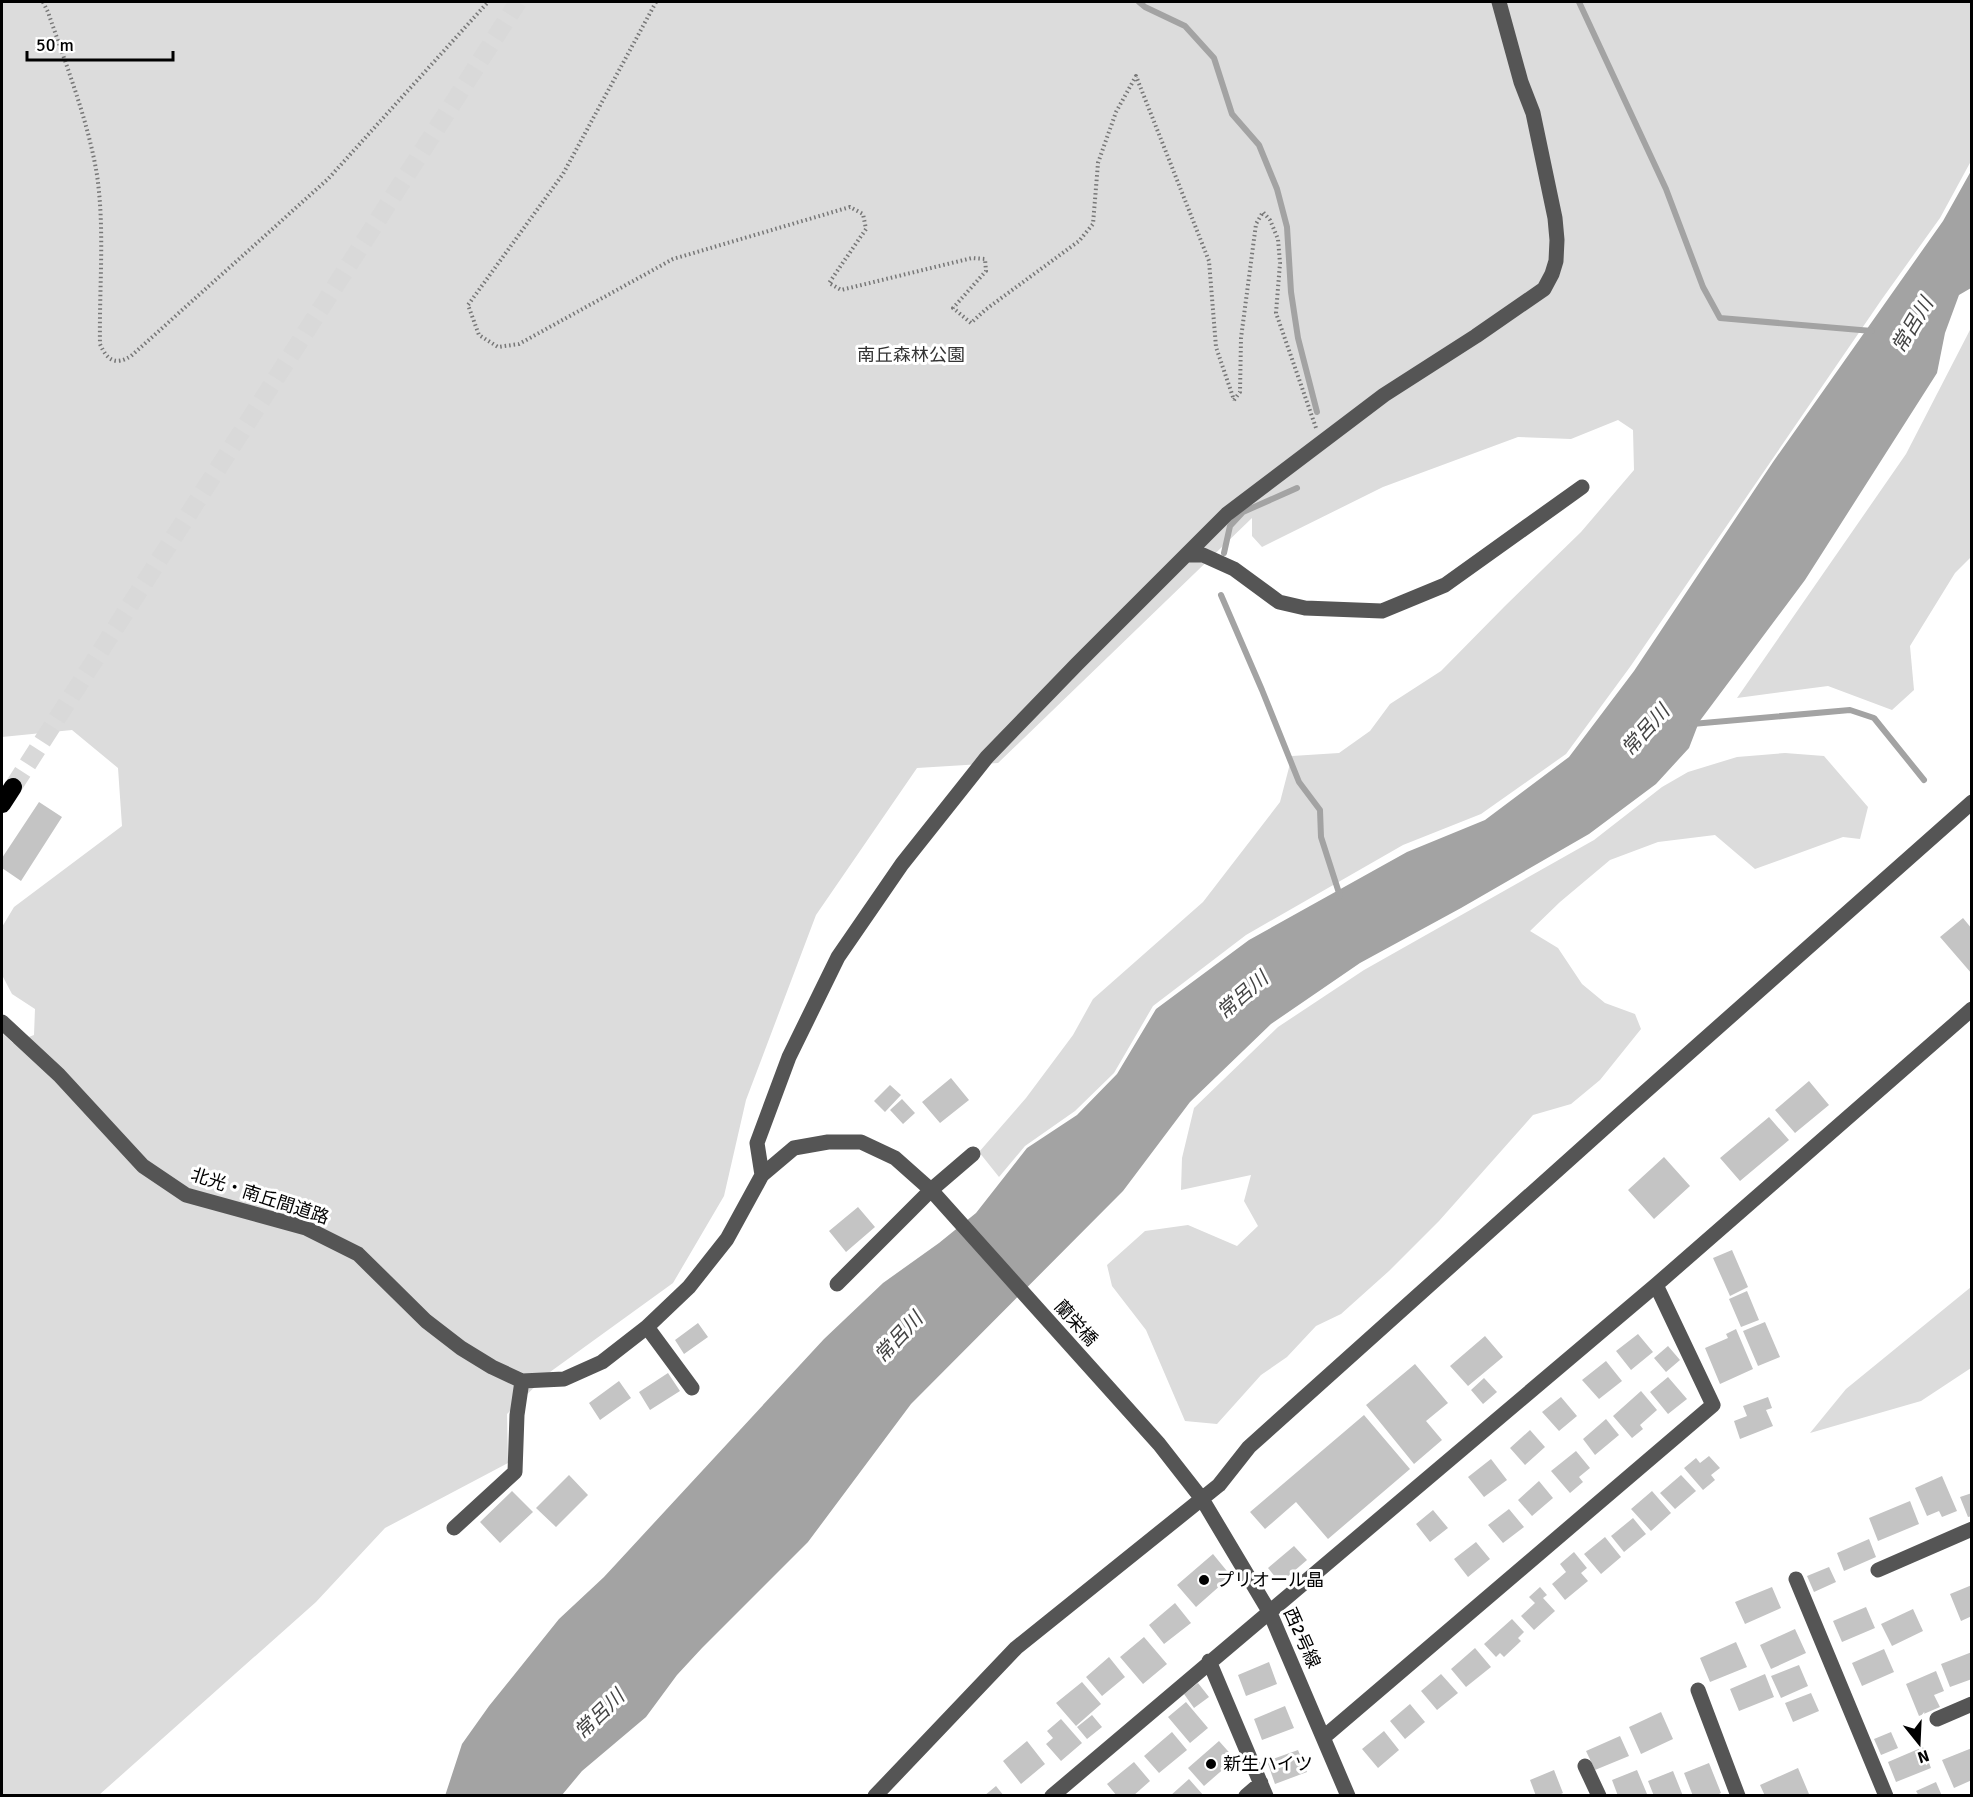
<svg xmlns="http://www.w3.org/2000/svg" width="1973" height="1797" font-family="Signika,'Noto Sans JP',sans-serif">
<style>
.green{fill:#dcdcdc}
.water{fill:#a3a3a3}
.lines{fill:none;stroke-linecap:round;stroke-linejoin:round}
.stream{stroke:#a3a3a3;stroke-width:6}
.building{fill:#c4c4c4}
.highway-tunnel{stroke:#d9d9d9;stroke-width:18;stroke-dasharray:18 9;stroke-linecap:butt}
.path{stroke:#777;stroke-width:4;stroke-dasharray:1.5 3;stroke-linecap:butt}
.minor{stroke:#555;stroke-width:15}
.highway{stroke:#000;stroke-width:18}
.poi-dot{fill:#000;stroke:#fff;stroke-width:2}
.labels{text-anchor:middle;stroke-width:6;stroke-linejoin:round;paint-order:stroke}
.park-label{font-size:18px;fill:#333;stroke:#fff}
.street-label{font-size:18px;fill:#000;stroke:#fff}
.poi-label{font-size:18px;fill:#000;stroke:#fff;text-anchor:start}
.water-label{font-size:20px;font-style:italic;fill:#444;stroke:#fff}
</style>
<rect width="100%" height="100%" fill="#fff"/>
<!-- green -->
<path class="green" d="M2,2H1971V161L1940,218L1882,299L1630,667L1566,754L1481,814L1403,845L1246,935L1153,1006L1114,1073L1075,1111L1025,1146L999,1177L979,1152L1026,1098L1073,1035L1093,999L1203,902L1280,802L1292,756L1339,753L1370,731L1390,704L1441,671L1505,606L1581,532L1634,470L1633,430L1618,420L1571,439L1518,437L1383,487L1262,547L1252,536V518L998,763L917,768L816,915L746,1100L724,1196L673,1283L550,1372L507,1414L508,1463L385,1528L316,1602L99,1795H2V1033L13,1043L34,1035L35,1009L12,994L2,975V927L14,907L122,826L118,768L72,730L2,737Z
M1971,328V557L1955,573L1910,646L1914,690L1892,710L1828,686L1737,698L1906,454Z
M1785,753L1824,756L1868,807L1860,839L1843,837L1755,869L1715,835L1658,842L1610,860L1560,902L1530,931L1558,948L1582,984L1605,1003L1635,1014L1641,1029L1600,1080L1571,1104L1533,1115L1439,1221L1389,1271L1341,1314L1316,1326L1287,1357L1261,1375L1217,1424L1185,1421L1146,1330L1112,1286L1107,1265L1145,1231L1188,1225L1237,1246L1258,1226L1244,1201L1251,1175L1181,1190L1182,1158L1194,1108L1278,1027L1364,970L1594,840L1662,787L1688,772L1737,757Z
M1971,1287V1368L1921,1401L1810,1433L1846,1389Z"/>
<!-- water -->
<path class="water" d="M1971,171V288L1959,295L1945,333L1937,373L1805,580L1699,722L1689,748L1656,784L1589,834L1461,908L1360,963L1271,1024L1190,1102L1123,1191L911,1404L808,1542L702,1648L677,1675L646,1717L582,1771L562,1795L445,1796L462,1744L489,1706L559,1619L604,1577L824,1339L883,1283L939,1243L976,1213L1027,1148L1077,1115L1117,1074L1156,1009L1249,940L1407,852L1485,820L1569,757L1634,671L1773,462L1943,221Z"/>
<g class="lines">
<!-- stream -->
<path class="stream" d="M1139,2L1145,7L1185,26L1214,58L1232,114L1259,145L1277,189L1287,227L1291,292L1298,338L1317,412
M1579,2L1666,189L1703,287L1720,318L1872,331
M1224,553L1230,526L1243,512L1297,488
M1221,595L1262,690L1299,782L1320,810L1321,837L1340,896
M1692,724L1850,710L1874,718L1924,780"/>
</g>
<!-- building -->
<path class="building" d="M39,802L62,817L21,881L2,868V858Z
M1963,918L1972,929V974L1940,937Z
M951,1078L969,1100L940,1123L922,1102Z
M1809,1081L1829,1105L1795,1133L1775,1110Z
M890,1085L901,1095L885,1112L874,1101Z
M902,1099L915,1113L903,1124L890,1110Z
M1769,1117L1789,1140L1740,1181L1720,1158Z
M1664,1157L1690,1186L1654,1219L1628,1190Z
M858,1207L875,1227L846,1252L829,1231Z
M1732,1250L1748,1287L1730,1296L1713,1258Z
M1747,1291L1759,1320L1741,1327L1729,1299Z
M1765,1322L1780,1357L1758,1366L1743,1331Z
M698,1323L708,1337L684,1354L675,1340Z
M1736,1329L1753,1369L1720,1384L1705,1348L1728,1338L1726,1334Z
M1638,1334L1653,1352L1631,1370L1616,1351Z
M1485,1336L1503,1357L1468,1386L1450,1366Z
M1668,1346L1680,1360L1666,1372L1654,1358Z
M1606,1361L1622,1381L1599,1399L1582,1380Z
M1415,1364L1448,1403L1426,1421L1442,1440L1414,1464L1366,1405Z
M668,1373L680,1391L650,1410L639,1392Z
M1668,1377L1687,1399L1668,1414L1650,1392Z
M1484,1378L1497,1392L1483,1404L1471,1390Z
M619,1381L631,1398L600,1420L589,1403Z
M1641,1391L1657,1410L1640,1425L1643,1429L1632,1438L1613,1416Z
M1561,1397L1577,1416L1559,1431L1542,1412Z
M1768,1397L1772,1408L1766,1410L1773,1426L1740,1439L1734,1421L1747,1416L1743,1406Z
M1364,1415L1410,1469L1328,1539L1296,1502L1265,1529L1250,1512Z
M1606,1419L1619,1435L1595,1455L1583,1439Z
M1530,1430L1545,1447L1525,1465L1510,1448Z
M1576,1451L1590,1468L1579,1477L1583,1482L1570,1493L1551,1471Z
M1709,1456L1720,1468L1711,1475L1715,1480L1703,1490L1684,1468L1696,1458L1700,1463Z
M1491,1459L1507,1480L1484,1497L1468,1477Z
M569,1475L588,1495L556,1527L536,1508Z
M1681,1475L1696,1491L1675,1509L1660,1493Z
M1942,1476L1957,1511L1942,1517L1939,1511L1927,1516L1915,1488Z
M1539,1481L1553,1498L1532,1516L1518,1500Z
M512,1491L533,1512L500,1543L480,1522Z
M1652,1491L1671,1513L1651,1531L1631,1509Z
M1972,1493V1516L1968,1517L1960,1497Z
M1910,1501L1919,1524L1878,1541L1869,1518Z
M1509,1509L1524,1527L1503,1543L1488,1525Z
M1433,1510L1448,1528L1430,1542L1416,1524Z
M1633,1518L1646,1534L1624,1552L1611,1536Z
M1605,1537L1621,1557L1601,1574L1584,1554Z
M1869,1539L1876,1557L1844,1571L1837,1553Z
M1476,1542L1490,1559L1468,1577L1454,1559Z
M1294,1546L1307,1560L1280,1583L1268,1568Z
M1574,1552L1587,1568L1581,1573L1588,1581L1565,1600L1552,1584L1566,1572L1560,1564Z
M1213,1554L1231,1576L1196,1607L1177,1585Z
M1829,1567L1836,1582L1814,1592L1807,1576Z
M1972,1585V1616L1961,1621L1950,1594Z
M1540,1587L1547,1595L1543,1598L1555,1611L1534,1630L1521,1616L1535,1603L1529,1597Z
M1772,1587L1781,1608L1745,1624L1735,1602Z
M1175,1603L1191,1623L1164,1644L1149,1625Z
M1866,1607L1875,1628L1842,1642L1833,1621Z
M1913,1609L1923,1631L1892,1646L1881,1624Z
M1512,1619L1524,1632L1518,1638L1521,1641L1504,1657L1500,1653L1496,1657L1484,1644Z
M1795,1629L1806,1653L1771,1669L1760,1645Z
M1144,1637L1167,1664L1143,1684L1120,1657Z
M1736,1642L1747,1667L1710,1682L1700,1658Z
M1475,1648L1491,1667L1466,1687L1451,1669Z
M1884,1649L1894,1672L1862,1686L1852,1663Z
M1972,1652V1679L1950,1687L1941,1664Z
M1109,1657L1125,1677L1102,1696L1086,1677Z
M1269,1662L1277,1684L1246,1696L1238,1675Z
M1799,1665L1808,1686L1781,1698L1771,1676Z
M1936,1671L1944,1691L1934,1695L1940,1707L1919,1716L1906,1684Z
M1441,1674L1458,1693L1437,1710L1421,1691Z
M1765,1674L1774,1697L1739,1711L1730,1689Z
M1082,1682L1101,1704L1076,1726L1056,1703Z
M1198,1683L1209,1697L1194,1708L1184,1694Z
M1811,1693L1819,1711L1793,1722L1785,1703Z
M1186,1702L1208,1728L1190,1743L1168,1717Z
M1410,1704L1425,1722L1405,1739L1390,1721Z
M1285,1706L1294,1728L1262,1740L1254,1719Z
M1661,1712L1673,1739L1641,1754L1629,1727Z
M1092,1715L1102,1727L1087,1739L1077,1727Z
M1061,1719L1082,1743L1061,1761L1046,1744L1053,1738L1047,1731Z
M1384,1731L1399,1750L1378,1768L1362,1749Z
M1172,1732L1187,1750L1159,1773L1144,1756Z
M1891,1732L1898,1748L1881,1755L1874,1739Z
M1620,1736L1629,1756L1595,1770L1586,1751Z
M1027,1741L1045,1764L1021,1784L1003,1761Z
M1219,1741L1235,1759L1204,1786L1188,1768Z
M1923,1747L1931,1768L1896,1782L1888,1762Z
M1972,1748V1780L1954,1788L1942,1760Z
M1298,1750L1307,1772L1275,1784L1267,1761Z
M1134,1762L1150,1781L1133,1796H1117L1107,1784Z
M1709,1763L1721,1793L1715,1796H1693L1684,1773Z
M1798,1768L1809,1794L1765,1796L1760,1785Z
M1554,1770L1563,1793L1557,1796H1536L1530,1780Z
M1637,1770L1647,1794L1618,1796L1612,1780Z
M1673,1771L1683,1796H1654L1648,1781Z
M1189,1779L1204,1796H1170Z
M1936,1782L1942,1796H1919L1916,1791Z
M996,1786L1004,1796H984Z"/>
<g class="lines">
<!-- highway-tunnel -->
<path class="highway-tunnel" d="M13,787L518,2"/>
<!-- path -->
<path class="path" d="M43,2L48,12C66,65 88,120 97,175C105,231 99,288 100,344C107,360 115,366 131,356L328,179L488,2
M656,2L563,174L468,305L479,335L498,347L519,344L673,259L850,207L863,214L866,229L829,283L841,290L972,258L985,259L986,271L953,308L971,323L985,310L1079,241L1093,224L1098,163L1116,112L1136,76L1209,261L1216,347L1234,400
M1234,400L1240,392L1241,338L1256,224L1263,212L1270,220L1278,239L1280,263L1276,313L1316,428"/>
<!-- minor -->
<path class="minor" d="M1186,555H1203L1234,569L1279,602L1305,608L1382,611L1445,585L1582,487
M2,1022L59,1075L143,1166L186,1195L306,1228L358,1254L426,1321L461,1348L492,1367L522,1381L564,1379L602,1362L647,1327L689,1287L727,1239L762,1175L794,1148L828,1142H861L895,1158L931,1190L1159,1444L1202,1499L1270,1613L1348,1796
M762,1175L757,1143L789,1057L838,957L902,864L987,757L1077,664L1227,514L1384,395L1476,336L1544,289L1552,274L1556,261L1557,240L1555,218L1533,113L1521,82L1499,2
M837,1284L931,1190L973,1154
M647,1327L692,1388
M454,1528L515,1472L517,1415L522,1381
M1878,1570L1972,1529
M1796,1579L1886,1796
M1209,1661L1266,1796
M1698,1690L1738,1796
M1937,1719L1972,1704
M1324,1737L1713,1405L1656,1285
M1585,1766L1599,1796
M875,1796L1016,1648L1219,1485L1249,1447L1619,1115L1972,802
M1052,1796L1656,1285L1972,1009
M1246,1796L1261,1783"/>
<!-- highway -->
<path class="highway" d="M2,804L13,787"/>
</g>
<!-- markers -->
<g class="poi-dot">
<circle cx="1204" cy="1580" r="6"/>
<circle cx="1211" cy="1764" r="6"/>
</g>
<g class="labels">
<!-- park labels -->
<g class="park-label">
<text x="911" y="361">南丘森林公園</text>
</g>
<!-- street labels -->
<g class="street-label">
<text transform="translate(260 1196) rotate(18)" y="6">北光・南丘間道路</text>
<text transform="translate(1076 1323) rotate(48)" y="6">蘭栄橋</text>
<text transform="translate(1302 1638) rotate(66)" y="6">西2号線</text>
</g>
<!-- poi labels -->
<g class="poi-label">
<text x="1216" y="1586">プリオール晶</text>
<text x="1223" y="1770">新生ハイツ</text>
</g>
<!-- water labels -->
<g class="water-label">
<text transform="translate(1912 325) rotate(-59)" y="7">常呂川</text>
<text transform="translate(1645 730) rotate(-48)" y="7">常呂川</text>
<text transform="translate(1242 995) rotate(-41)" y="7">常呂川</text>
<text transform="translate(898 1337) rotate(-47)" y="7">常呂川</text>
<text transform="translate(599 1714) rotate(-44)" y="7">常呂川</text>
</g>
</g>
<!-- border -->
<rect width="1973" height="1797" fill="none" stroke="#000000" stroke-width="6"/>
<!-- north arrow -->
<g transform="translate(1919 1743) rotate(162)" stroke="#ffffff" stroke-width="4.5" paint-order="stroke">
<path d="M0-4.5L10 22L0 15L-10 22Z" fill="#000000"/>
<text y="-9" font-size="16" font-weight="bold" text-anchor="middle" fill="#000000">N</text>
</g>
<!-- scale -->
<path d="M27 51v9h146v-9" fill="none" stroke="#000000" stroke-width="3"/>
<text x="36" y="51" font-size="18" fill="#000000" stroke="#ffffff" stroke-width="4.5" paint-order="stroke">50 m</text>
</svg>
